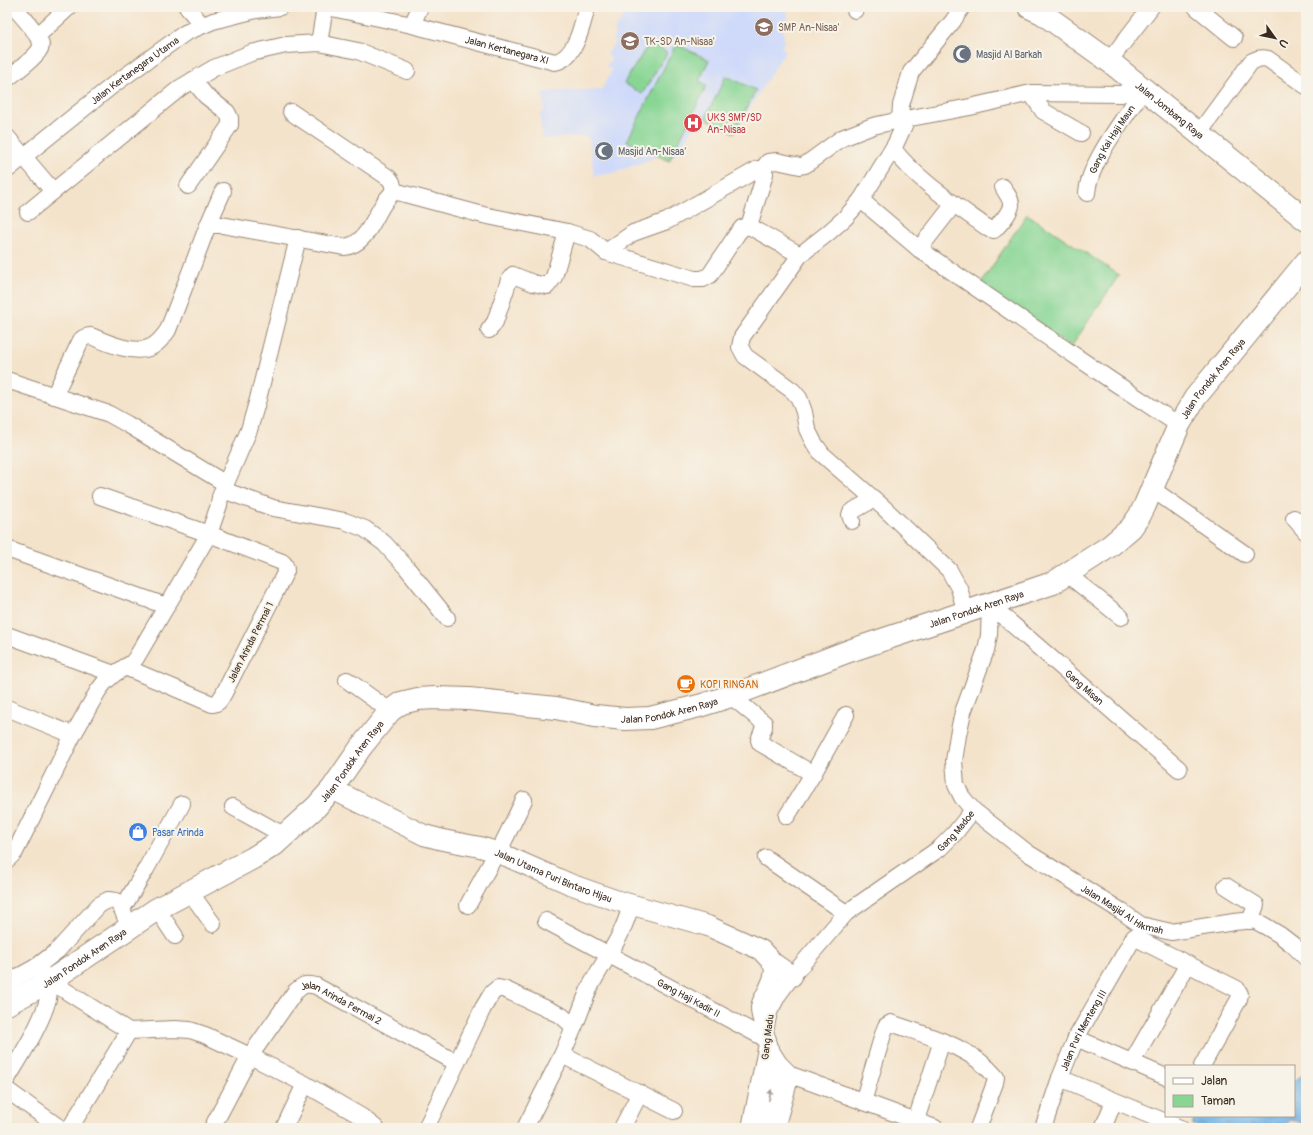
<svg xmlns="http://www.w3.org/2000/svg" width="1313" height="1135" font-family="Pangolin,sans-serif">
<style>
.built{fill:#cfdafa}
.park{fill:#88d594;stroke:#628059}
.water{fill:url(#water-ripples);stroke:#556e81}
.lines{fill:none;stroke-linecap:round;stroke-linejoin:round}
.minor-casing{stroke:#988674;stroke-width:18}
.tertiary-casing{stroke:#988674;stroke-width:22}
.secondary-casing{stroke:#988674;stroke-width:24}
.minor{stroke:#fff;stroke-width:16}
.tertiary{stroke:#fff;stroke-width:20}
.secondary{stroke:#fff;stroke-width:22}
.oneway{fill:#a79f9a}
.labels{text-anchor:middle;stroke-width:4;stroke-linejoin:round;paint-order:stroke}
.education-label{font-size:10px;fill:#785e54;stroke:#f7f3e8;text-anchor:start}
.street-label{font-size:10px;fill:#3b2a1e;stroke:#f7f3e8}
.worship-label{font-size:10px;fill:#5b616d;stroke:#f7f3e8;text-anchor:start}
.health-label{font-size:10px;fill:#be3a42;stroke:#f7f3e8;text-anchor:start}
.food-label{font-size:10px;fill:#c56008;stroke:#f7f3e8;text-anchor:start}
.shop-label{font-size:10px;fill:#366cbe;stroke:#f7f3e8;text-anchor:start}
</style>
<defs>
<pattern id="water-ripples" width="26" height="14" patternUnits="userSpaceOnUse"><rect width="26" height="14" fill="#6fb1e4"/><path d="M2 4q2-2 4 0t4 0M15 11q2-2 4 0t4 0" fill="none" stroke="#5c90b8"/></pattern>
</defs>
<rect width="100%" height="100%" fill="#f7f3e8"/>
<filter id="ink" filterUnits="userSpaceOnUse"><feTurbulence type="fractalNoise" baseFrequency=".025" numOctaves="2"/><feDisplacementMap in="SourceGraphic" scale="8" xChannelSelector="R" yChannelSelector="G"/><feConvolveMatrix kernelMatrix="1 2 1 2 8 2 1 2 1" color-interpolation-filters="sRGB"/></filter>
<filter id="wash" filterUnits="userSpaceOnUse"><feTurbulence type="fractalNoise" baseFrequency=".012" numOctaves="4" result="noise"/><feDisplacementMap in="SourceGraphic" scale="16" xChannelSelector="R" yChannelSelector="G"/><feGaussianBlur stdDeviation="0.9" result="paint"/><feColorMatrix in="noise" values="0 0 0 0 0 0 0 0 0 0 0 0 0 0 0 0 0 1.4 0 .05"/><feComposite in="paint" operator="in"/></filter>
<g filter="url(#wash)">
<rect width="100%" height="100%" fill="#f4e3cb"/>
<!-- built -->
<path class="built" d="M633,7H786L784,10L788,12L787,22L783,30L784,41L782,48L786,50L734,133L701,117L676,153L669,161L659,156L613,173L594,176L589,138L585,136L542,139L540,113L544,112L543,92L602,89L612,70L606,67L611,58L607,55L615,42L612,40L616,33L614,31L627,11L629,12Z"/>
<!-- park -->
<path class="park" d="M650,42L667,53L642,94L624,83Z
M676,44L709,60L699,81L707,85L669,161L627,141Z
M726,76L756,90L734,133L705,118Z
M1027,214L1119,275L1071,347L979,286Z"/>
<!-- water -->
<path class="water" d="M1306,1073V1125L1291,1119L1283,1128H1201L1192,1124L1197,1116H1294V1081Z"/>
</g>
<g filter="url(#ink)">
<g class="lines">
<defs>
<g id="minor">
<path d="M187,7L202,25"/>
<path id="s1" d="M327,7L412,25L555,62C576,58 582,25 587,7"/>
<path d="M1196,7L1234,38"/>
<path d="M855,10L856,7"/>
<path d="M412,25L420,7"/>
<path d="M37,36L69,7"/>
<path d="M319,43L325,7"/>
<path d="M1109,61L1151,7"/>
<path d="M7,79C15,72 39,56 41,46C42,37 20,14 14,7"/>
<path d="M1031,93L1043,111L1081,133"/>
<path d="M291,112L389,178L392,182L394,191"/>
<path d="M907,119L895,145L861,200L845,218L828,233L800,255L742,337L740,347L745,356L793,391L799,398L804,412L807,429L814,443L822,454L883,507L949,570L959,588L966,613"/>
<path d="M900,120L901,105L911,72L953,21L962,7"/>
<path d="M1199,133L1251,62C1257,59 1261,57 1268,59L1306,86"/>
<path d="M7,137L53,191"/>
<path d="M893,149C918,181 956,205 989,229L994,230C999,225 1012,211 1011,204C1011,198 1005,192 1003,187"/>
<path id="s2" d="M7,170L113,85L185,33L213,21L256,10L280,7"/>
<path d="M762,170L768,162L777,161L800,166L805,165L842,138L873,126L900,120L970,107L1031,93L1121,94L1126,92L1137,82"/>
<path d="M188,186L230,125V118L227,112L206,96L193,80"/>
<path id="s3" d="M1087,193C1089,161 1127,116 1144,88"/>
<path d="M861,200L919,249L1109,379L1179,425"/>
<path d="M28,212L180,88L214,68L251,53L286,45L319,43L358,51L407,71"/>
<path d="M208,225L223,191"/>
<path d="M919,249L954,204"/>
<path d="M606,252L633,233L667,221L758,169L762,170L765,174L749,226"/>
<path d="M489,330L495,322L509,280L513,275L533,283L547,286L554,277L567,232"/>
<path d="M7,380L109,414L127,424L226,484"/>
<path d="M54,396L81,340C84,337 87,336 91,336C107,343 136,356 153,346C159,342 164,336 168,330L208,225H222L344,247C366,245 373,219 384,203C387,198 391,195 394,191L483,215L567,232L590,239L606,252L694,279H703L710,275L737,234L742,228L749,226L800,255"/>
<path d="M1152,489L1245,554"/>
<path d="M223,490L273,508L345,521L365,529L384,543L406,567L447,618"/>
<path d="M100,496L209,534L282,562C285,564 286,566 286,571L223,695C220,700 218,704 212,704L125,667"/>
<path d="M1294,518L1306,532"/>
<path d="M852,521L850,515L851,512L874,499"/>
<path d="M7,549L166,606"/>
<path d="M1067,574L1121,617"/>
<path id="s4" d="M990,605L989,635L986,650L963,712L958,735L954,761L956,785L962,797L973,810L1028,853L1121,911L1141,925L1171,932L1234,922L1254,920L1265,926L1280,935L1293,945L1306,958"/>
<path id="s5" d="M990,605L1179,769"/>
<path d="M7,635L114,674"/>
<path d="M347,680L390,711"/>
<path d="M731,696L764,723V727L759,740L760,743L813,774L846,715"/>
<path d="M7,708L73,735"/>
<path d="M233,807L285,836"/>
<path d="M787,816L813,774"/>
<path d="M498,853L524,800"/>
<path d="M766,858L846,913"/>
<path d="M7,860L15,852L73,735L98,691L104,683L114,674L132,663L136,658L209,534L219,505L220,497L249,430L258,399L298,238"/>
<path d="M1226,886L1256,905L1250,921"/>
<path d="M190,892L213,924"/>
<path d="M468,905L497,852"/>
<path d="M122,909L146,869L182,804"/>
<path d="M157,909L175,936"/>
<path id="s6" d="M546,921L768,1040"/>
<path d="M36,967L50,981L129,1031L175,1029L190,1030L205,1035L250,1056L305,1084L362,1117L376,1128"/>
<path d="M7,983L36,967L57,951L99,905L108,900L116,901L122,909L129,927"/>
<path d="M763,1026C754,1001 762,1003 770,982C773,976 773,970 773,963"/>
<path d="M574,1027C580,1014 584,1000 590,987C605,958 623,938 631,904"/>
<path d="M1076,1038L1166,1077"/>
<path d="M767,1044L779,1063L791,1075L935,1128"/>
<path d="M562,1055L674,1111"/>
<path d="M1132,1062L1188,964"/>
<path d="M1060,1078L1180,1128"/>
<path d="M7,1079C21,1056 41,1025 48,999C49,993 49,987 50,981"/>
<path d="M7,1090L60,1128"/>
<path d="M863,1102L884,1031L886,1026L891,1023C927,1036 971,1046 996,1077L995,1083L978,1128"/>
<path d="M916,1120L942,1041"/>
<path d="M70,1128L129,1031"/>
<path id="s7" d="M212,1128L250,1056L295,992C303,985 305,983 316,986L457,1063"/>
<path d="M284,1128L305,1084"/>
<path d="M426,1128L483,1008L492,993L498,988L506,990L562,1016L574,1027L562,1055L525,1128"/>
<path d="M622,1128L640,1093"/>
<path id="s8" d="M750,1128L767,1044L768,1040L765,1031L769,1012L778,995L792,976L846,913L940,848L955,833L973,810"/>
<path d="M765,1128V1117L779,1063"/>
<path d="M776,1128L791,1075"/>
<path id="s9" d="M1043,1128L1060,1078L1076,1038L1134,937L1237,989L1240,994L1239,999L1202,1066"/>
<path d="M1103,1128L1114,1101"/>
</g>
<g id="tertiary">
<path id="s10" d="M332,789L424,835L443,840L480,847L497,852L570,884L615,900L708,926L761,950L773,963L792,976"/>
</g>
<g id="secondary">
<path id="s11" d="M1029,7L1042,13L1109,61L1306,220"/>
<path id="s12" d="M7,1004L50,981L157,909L253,858L274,845L316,807L332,789L361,747L390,711L401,703L418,699L435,698L469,699L556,708L595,716L625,719L650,718L699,706L731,696L849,651L1053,583L1110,546L1131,528L1140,515L1145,505L1179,425L1195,398L1306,262"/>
</g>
</defs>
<!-- minor casing -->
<use href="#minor" class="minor-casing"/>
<!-- tertiary casing -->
<use href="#tertiary" class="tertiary-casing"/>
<!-- secondary casing -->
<use href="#secondary" class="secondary-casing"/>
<!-- minor -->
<use href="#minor" class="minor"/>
<!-- tertiary -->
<use href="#tertiary" class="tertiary"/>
<!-- secondary -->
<use href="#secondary" class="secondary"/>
</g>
<!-- one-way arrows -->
<defs><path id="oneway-solid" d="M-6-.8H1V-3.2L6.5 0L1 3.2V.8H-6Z"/></defs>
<use class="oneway" href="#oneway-solid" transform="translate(770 1095) rotate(-77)"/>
</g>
<!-- icons -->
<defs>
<symbol id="school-disc" viewBox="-11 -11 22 22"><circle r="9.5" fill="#8d6e63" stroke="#f7f3e8"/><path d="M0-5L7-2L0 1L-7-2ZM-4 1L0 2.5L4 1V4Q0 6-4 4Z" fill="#fff"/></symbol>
<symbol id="mosque-disc" viewBox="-11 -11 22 22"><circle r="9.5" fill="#6b7280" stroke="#f7f3e8"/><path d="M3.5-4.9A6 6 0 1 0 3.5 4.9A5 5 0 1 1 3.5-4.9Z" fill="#fff"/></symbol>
<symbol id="hospital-disc" viewBox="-11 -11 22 22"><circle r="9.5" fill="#e0444e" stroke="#f7f3e8"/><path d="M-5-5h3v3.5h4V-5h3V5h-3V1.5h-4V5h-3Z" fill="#fff"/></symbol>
<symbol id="cafe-disc" viewBox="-11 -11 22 22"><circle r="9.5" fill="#e8710a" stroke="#f7f3e8"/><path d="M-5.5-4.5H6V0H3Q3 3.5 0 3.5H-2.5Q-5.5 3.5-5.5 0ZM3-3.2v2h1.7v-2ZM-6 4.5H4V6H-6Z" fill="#fff"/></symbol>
<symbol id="shop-disc" viewBox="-11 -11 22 22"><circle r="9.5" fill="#3f7fe0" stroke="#f7f3e8"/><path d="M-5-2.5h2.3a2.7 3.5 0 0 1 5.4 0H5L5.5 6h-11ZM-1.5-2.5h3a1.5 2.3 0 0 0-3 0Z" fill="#fff"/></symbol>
</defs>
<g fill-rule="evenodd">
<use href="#school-disc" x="753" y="16" width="22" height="22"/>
<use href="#school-disc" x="619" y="30" width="22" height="22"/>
<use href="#mosque-disc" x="951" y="43" width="22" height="22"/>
<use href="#hospital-disc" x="682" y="112" width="22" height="22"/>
<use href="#mosque-disc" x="593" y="140" width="22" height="22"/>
<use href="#cafe-disc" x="675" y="673" width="22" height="22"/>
<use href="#shop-disc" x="127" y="821" width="22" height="22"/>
</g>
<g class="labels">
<!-- education labels -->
<g class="education-label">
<text x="778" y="31">SMP An-Nisaa'</text>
<text x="644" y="45">TK-SD An-Nisaa'</text>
</g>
<!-- street labels -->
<g class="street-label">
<text dy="4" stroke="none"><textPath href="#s1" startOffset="185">Jalan Kertanegara XI</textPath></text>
<text dy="4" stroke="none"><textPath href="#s2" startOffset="162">Jalan Kertanegara Utama</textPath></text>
<text dy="4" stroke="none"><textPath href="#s11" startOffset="175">Jalan Jombang Raya</textPath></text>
<text dy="4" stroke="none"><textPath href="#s3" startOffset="60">Gang Kai Haji Maun</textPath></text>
<text dy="4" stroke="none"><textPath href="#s12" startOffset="1446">Jalan Pondok Aren Raya</textPath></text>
<text dy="4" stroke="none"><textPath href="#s12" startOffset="1098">Jalan Pondok Aren Raya</textPath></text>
<text transform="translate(250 642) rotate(-63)" y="4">Jalan Arinda Permai 1</text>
<text dy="4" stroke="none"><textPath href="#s5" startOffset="125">Gang Misan</textPath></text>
<text dy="4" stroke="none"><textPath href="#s12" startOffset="774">Jalan Pondok Aren Raya</textPath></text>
<text dy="4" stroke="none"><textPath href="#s12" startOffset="426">Jalan Pondok Aren Raya</textPath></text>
<text dy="4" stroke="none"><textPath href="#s8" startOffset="382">Gang Madoe</textPath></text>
<text dy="4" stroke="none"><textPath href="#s10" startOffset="239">Jalan Utama Puri Bintaro Hijau</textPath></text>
<text dy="4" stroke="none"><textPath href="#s4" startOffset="396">Jalan Masjid Al Hikmah</textPath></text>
<text dy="4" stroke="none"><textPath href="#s12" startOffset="90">Jalan Pondok Aren Raya</textPath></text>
<text dy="4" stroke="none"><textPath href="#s6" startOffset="162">Gang Haji Kadir II</textPath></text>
<text dy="4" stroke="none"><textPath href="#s7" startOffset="212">Jalan Arinda Permai 2</textPath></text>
<text dy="4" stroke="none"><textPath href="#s9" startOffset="106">Jalan Puri Menteng III</textPath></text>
<text transform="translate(767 1037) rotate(-83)" y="4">Gang Madu</text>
</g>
<!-- worship labels -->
<g class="worship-label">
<text x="976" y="58">Masjid Al Barkah</text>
<text x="618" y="155">Masjid An-Nisaa'</text>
</g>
<!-- health labels -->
<g class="health-label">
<text x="707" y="121">UKS SMP/SD<tspan x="707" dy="12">An-Nisaa</tspan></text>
</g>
<!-- food labels -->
<g class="food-label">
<text x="700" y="688">KOPI RINGAN</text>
</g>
<!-- shop labels -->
<g class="shop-label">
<text x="152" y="836">Pasar Arinda</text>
</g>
</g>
<!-- margin -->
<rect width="1313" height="1135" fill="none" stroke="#f7f3e8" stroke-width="24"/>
<!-- legend -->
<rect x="1165" y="1065" width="130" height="52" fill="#f7f3e8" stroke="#aca397"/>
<rect x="1173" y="1078" width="20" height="6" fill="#ffffff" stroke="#aca397"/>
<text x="1201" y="1085" font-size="12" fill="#3b2a1e">Jalan</text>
<rect x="1173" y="1095" width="20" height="12" fill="#88d594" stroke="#aca397"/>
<text x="1201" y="1105" font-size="12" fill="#3b2a1e">Taman</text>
<!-- north arrow -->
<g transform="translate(1275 38) rotate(123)" stroke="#f7f3e8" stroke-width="3" paint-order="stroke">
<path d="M0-3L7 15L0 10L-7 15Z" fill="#3b2a1e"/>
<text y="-6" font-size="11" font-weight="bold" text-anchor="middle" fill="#3b2a1e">U</text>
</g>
</svg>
